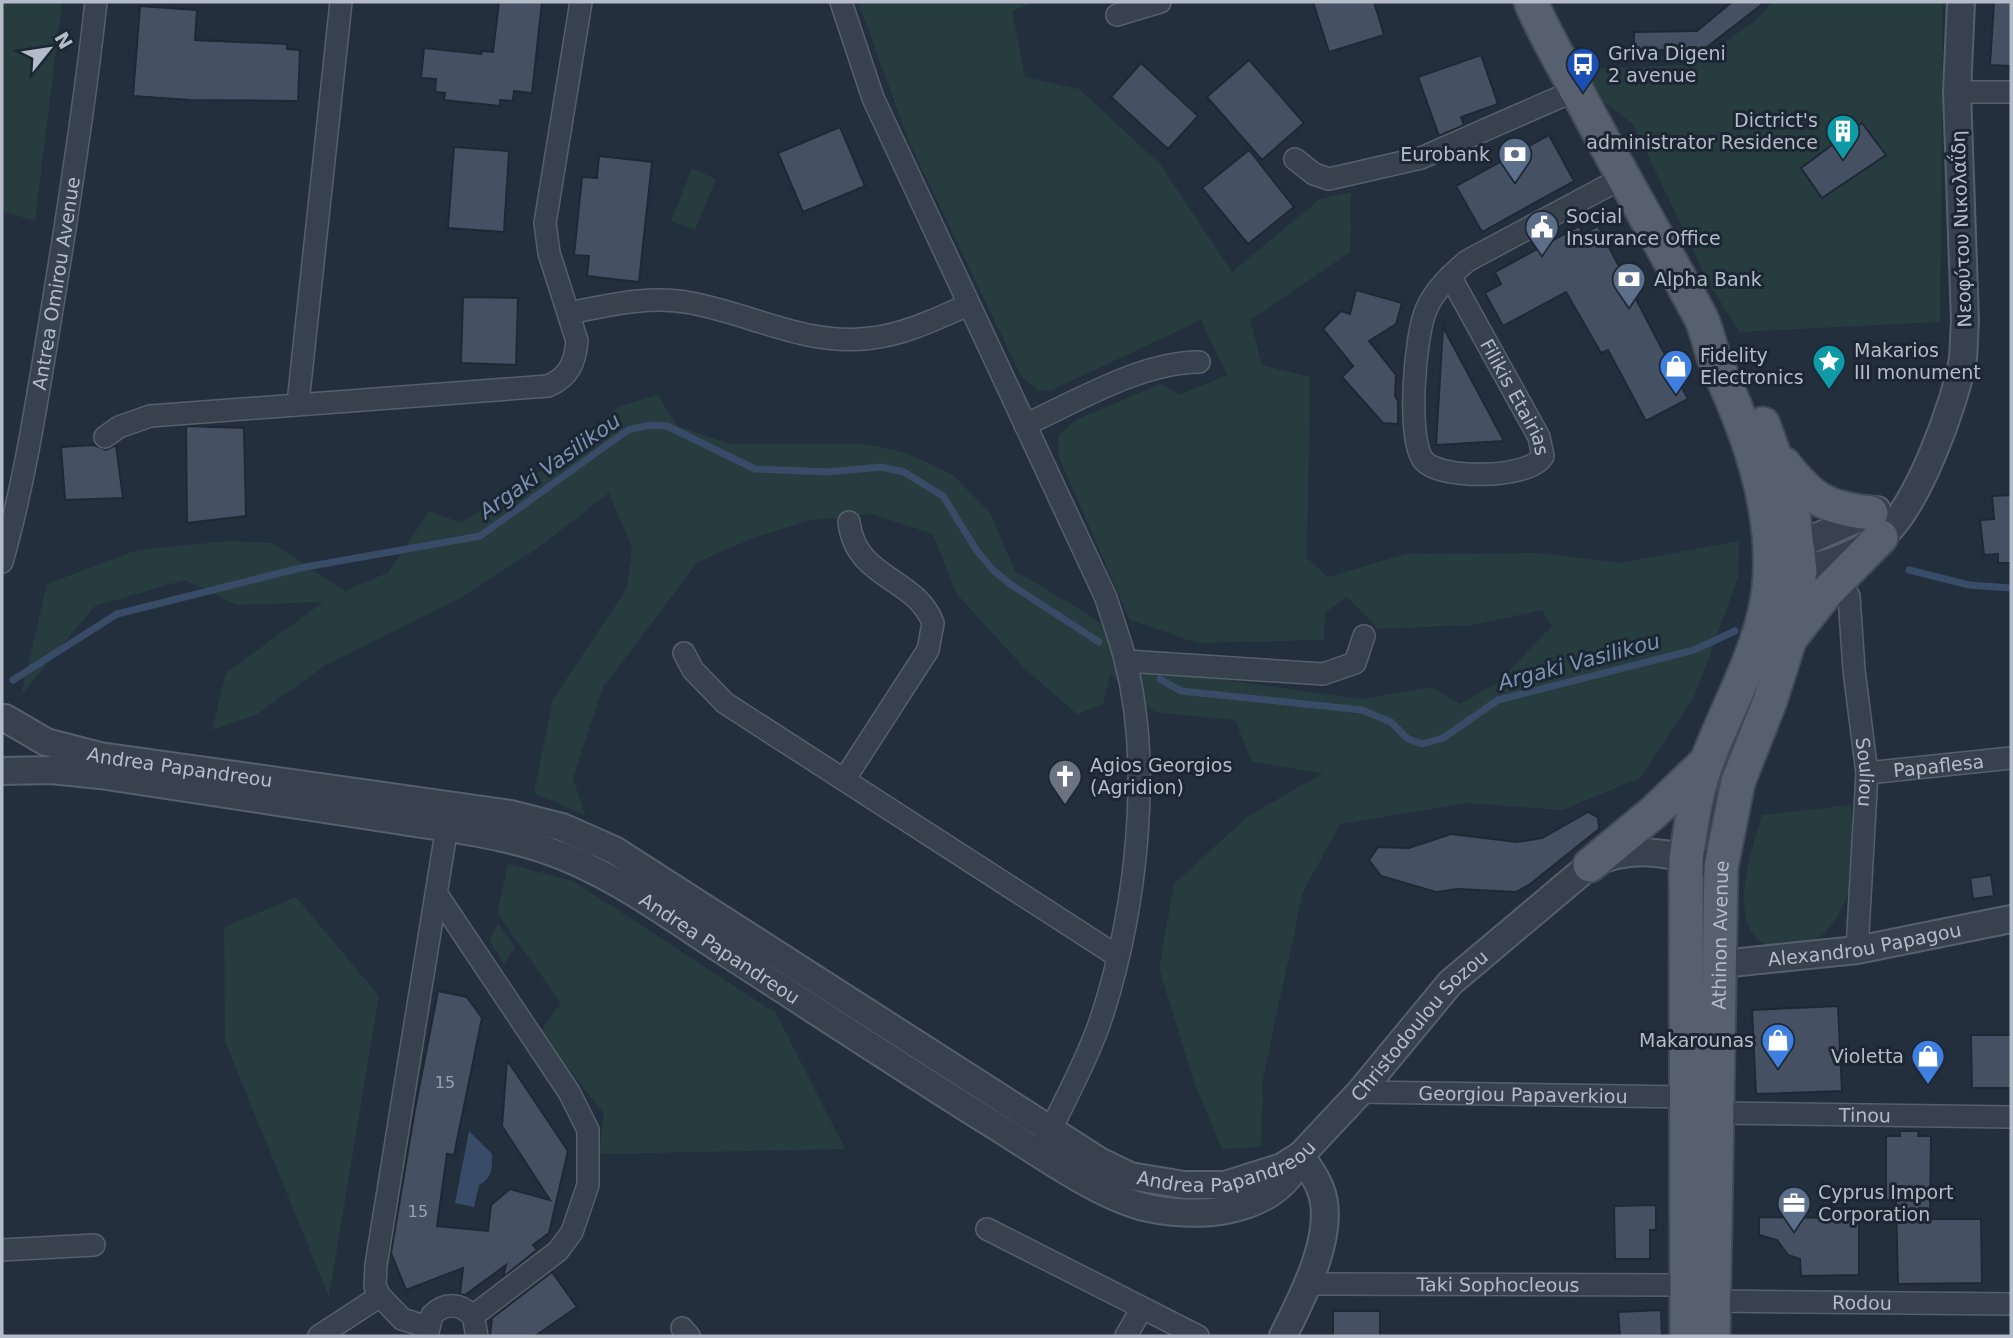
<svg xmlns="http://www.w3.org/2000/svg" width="2013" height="1338" font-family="'DejaVu Sans',sans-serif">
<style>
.green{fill:#263c3f}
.water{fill:#394c67}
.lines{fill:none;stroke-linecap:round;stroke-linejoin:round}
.stream{stroke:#394c67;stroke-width:7}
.building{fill:#455162;stroke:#1f2835;stroke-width:2}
.minor-casing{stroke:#565f6c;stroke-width:24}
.tertiary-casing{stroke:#565f6c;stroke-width:30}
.primary-casing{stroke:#414a57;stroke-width:37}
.minor{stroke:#38414e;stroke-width:21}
.tertiary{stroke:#38414e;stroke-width:26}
.primary{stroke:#56606e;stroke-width:33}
.labels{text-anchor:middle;stroke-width:6;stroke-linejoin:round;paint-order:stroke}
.number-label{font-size:16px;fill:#98a1af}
.poi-label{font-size:19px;fill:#b4bcc9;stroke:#1d2633;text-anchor:start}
.street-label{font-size:19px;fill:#b4bcc9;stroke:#1d2633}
.water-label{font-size:21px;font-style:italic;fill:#7c92b1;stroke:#1d2633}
</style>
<rect width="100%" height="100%" fill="#242f3e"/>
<!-- green -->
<path class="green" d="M2,2H62L35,221L2,211Z
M858,2H1035L1012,11L1025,77L1079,89L1160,164L1232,272L1320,199L1351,192L1350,252L1250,320L1262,365L1310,377L1307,558L1328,577L1406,554L1539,553L1620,563L1739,541L1738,578L1694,697L1640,778L1562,810L1468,803L1340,824L1303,892L1263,1078L1261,1147L1222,1149L1195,1085L1159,968L1174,884L1247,817L1323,773L1252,762L1235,720L1155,712L1110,674L1103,704L1077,714L1025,669L956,593L933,534L872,514L812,520L756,537L698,562L603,687L573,778L585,815L534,793L553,699L627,588L632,548L609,493L535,550L455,601L326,665L256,715L212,730L226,673L323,602L237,605L185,580L95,606L21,695L47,584L137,550L229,541L272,543L345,591L389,572L429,511L461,523L562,457L618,407L658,395L677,426L730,444H865L907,453L953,475L990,513L1015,571L1086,613L1169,672L1361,699L1432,687L1460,704L1497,683L1552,626L1542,610L1473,625L1378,629L1347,597L1325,613L1324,640L1197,643L1130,620L1058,455L1059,435L1076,420L1160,384L1180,395L1227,375L1201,320L1052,390L1038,391L1021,376L910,144Z
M1772,2H1943L1940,322L1739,332L1709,283L1633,124L1604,102L1586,69L1694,65L1758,18Z
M692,169L716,179L695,230L671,221Z
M1851,805C1852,830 1856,861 1851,885C1847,900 1836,922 1825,932C1808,949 1769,956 1753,934C1732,907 1753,844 1762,815Z
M508,864L573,881L776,1013L845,1149L599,1154L604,1114L540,1032L561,1003L497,913Z
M296,897L379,996L329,1297L225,1041L224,927Z
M498,923L515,947L504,964L489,940Z"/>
<!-- water -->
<path class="water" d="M469,1131L492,1154C492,1168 493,1177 479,1185L474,1207L455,1203Z"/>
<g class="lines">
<!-- stream -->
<path class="stream" d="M1909,570L1969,585L2011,588
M1160,679L1181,691L1362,710L1391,722L1408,739L1422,744L1443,738L1498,700L1694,650L1735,631
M13,680L117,614L300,568L480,536L628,430L650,425L667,426L755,469L828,472L881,467L904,472L943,496L977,551L993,570L1010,584L1099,642"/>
</g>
<!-- building -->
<path class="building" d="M499,2H542L532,93L514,91L513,101L500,100V106L444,100L445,93L435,92L436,79L421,78L424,48L481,54L482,51L493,52Z
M1313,2H1374L1384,35L1329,52Z
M1732,2H1765L1703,50H1634V32L1697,31Z
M1994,2H2011V66L1990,65Z
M140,6L197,10L195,40L287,44V49L300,50L298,101L190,100L133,96Z
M1481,55L1498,104L1461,117L1464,125L1439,136L1418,77Z
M1249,60L1304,123L1262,160L1207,97Z
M1141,63L1198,116L1168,149L1111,97Z
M1862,123L1886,155L1822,198L1801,168Z
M840,127L865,186L803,212L778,153Z
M1549,135L1574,181L1482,232L1456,186Z
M454,147L509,151L504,232L448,228Z
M1249,150L1294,207L1248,244L1202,188Z
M599,156L652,162L639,282L587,276L589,256L574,255L582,177L597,178Z
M1579,226L1583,234L1598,226L1688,399L1646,421L1608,350L1601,353L1566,292L1503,326L1485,293L1501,284L1495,272Z
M1356,290L1402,303L1396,324L1369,341L1396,375L1395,396L1398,401V424L1383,423L1342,377L1353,366L1323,329L1341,311L1350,314Z
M463,297L518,298L516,365L461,363Z
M1443,327L1504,441L1436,445Z
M186,426L244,428L246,516L187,523Z
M94,445L106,450L116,445L123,498L65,500L61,447Z
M2011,495V563H1998V554L1984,555L1980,520L1994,519L1992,496Z
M1588,812L1598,817L1599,829L1529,885L1516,892L1458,889L1436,892L1381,876L1369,860L1378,847L1409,848L1451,834L1517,842L1542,838Z
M1991,875L1994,896L1973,899L1970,878Z
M438,991L467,997L482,1018L454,1155L447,1154L437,1226L488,1231L491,1205L510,1189L550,1200L502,1126L507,1060L568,1151L549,1233L533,1245L537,1250L503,1277L506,1265L465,1295L460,1294L463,1268L406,1290L391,1253L415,1109Z
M1838,1006L1842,1091L1756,1094L1752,1010Z
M1971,1035H2011V1088H1972Z
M1900,1131H1919L1918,1136H1931L1930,1219H1981L1982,1283L1898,1284L1896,1200H1886V1136H1900Z
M1656,1205V1230H1650V1259H1615L1614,1206Z
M1759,1217L1859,1218V1275L1801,1276L1800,1259L1788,1255L1777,1240L1759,1235Z
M552,1272L577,1307L535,1336H490L492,1318Z
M1661,1310L1662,1336H1620L1618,1312Z
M1333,1311H1380V1336H1333Z"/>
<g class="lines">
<defs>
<g id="minor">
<path d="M841,2L873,98L1106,598C1112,618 1120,639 1125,659C1153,766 1136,909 1103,1013C1088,1059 1064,1101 1044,1144"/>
<path d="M1117,15L1160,2"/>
<path d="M1957,92H2011"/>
<path d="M1295,159L1314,174L1329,179L1421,158L1576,90"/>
<path id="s1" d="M1450,276L1539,437L1543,456C1530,479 1441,480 1424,461C1406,440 1415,335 1426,310C1434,290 1451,275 1467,261L1622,178"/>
<path d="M569,313C610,305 650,295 691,303C752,314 808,347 872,338C906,334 938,318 968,305"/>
<path d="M298,403L341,2"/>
<path d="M1025,425C1077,401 1142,362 1199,362"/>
<path d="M105,437L119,427L150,416L548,386C569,377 575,363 577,341L549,253L545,223L581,2"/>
<path id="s2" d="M2,562C24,485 36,406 49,328C67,219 84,111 96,2"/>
<path id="s3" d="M1849,596L1854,670L1867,773L1857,950"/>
<path d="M684,653L693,670L725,703L1117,956"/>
<path d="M1126,661L1323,674L1355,663L1364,636"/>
<path id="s4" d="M1867,773L2011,758"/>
<path d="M844,780L928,650L933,623C915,576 856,580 849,522"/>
<path d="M438,896L569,1092L588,1130V1185L572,1232L558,1251L473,1316"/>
<path id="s5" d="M1360,1092L1685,1097"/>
<path id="s6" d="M1718,1113L2011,1117"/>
<path d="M987,1229L1198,1336"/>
<path d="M2,1250L94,1245"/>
<path id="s7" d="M1309,1284L1686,1285"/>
<path d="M380,1296L402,1319L427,1327"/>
<path id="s8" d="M1713,1301L2011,1304"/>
<path d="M682,1328L689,1336"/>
<path d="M319,1336L380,1296L375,1286L376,1265L449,814"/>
<path d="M427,1336L432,1315C445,1302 460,1303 473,1316L477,1336"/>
<path d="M1126,1336L1142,1308"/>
</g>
<g id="tertiary">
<path d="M1781,553L1877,510"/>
<path d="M1781,576C1814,567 1853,558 1881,537C1916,511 1956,402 1963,358C1964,346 1964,333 1965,321L1957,92L1961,2"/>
<path id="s9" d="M5,718L46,742L100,756L511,814L562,827L614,850L1099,1161L1130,1176L1184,1185H1225L1282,1167L1301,1155L1360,1092L1450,983L1590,865C1633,842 1676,855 1721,867"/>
<path id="s10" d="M2,771L51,770L100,775C190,789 280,803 370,816C425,825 494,832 546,850C611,872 669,916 725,952C815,1010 904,1069 994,1125C1036,1151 1094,1193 1140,1206C1193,1220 1273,1216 1299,1160"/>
<path id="s11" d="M1702,966L1857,950L2011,919"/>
<path d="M1283,1336C1302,1298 1338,1231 1320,1188C1316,1177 1307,1166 1301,1155"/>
</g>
<g id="primary">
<path d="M1531,2C1544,33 1561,62 1577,91C1617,168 1661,242 1701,318C1708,333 1710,349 1716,363C1747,430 1774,501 1770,577C1767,639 1731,699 1709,756C1696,789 1691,824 1686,859L1687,1336"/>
<path d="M1784,464C1812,500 1826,508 1871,513"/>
<path d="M1792,636L1825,594L1881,537"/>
<path d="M1590,865L1654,812L1703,765"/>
<path id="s12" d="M1713,1336L1721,867L1738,782L1770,701L1789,641L1800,571L1792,505L1763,424"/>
</g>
</defs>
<!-- minor casing -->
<use href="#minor" class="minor-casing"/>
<!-- tertiary casing -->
<use href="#tertiary" class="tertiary-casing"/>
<!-- primary casing -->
<use href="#primary" class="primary-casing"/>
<!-- minor -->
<use href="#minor" class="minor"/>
<!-- tertiary -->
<use href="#tertiary" class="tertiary"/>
<!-- primary -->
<use href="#primary" class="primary"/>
</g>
<!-- icons -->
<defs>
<symbol id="bus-pin" viewBox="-11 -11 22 30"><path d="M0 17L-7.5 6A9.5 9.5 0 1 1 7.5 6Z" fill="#1a4fb4" stroke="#1d2633"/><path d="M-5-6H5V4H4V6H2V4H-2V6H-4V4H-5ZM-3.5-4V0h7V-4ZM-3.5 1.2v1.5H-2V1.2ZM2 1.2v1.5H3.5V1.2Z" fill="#fff"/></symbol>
<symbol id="building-pin" viewBox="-11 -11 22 30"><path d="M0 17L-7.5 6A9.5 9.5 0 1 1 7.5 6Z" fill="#0f9aa8" stroke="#1d2633"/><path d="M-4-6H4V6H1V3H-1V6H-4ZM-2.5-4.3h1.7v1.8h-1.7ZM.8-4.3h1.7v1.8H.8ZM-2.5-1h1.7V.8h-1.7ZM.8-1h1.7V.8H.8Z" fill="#fff"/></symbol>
<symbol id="bank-pin" viewBox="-11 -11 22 30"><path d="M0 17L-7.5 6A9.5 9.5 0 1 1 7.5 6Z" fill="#5c6f8a" stroke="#1d2633"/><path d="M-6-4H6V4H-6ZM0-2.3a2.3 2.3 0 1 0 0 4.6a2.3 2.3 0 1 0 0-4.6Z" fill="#fff"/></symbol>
<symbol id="civic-pin" viewBox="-11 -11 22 30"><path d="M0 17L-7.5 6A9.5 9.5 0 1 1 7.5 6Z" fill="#5c6f8a" stroke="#1d2633"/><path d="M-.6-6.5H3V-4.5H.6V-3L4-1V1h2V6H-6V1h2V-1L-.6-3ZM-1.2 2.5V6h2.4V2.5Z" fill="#fff"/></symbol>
<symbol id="sight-pin" viewBox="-11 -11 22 30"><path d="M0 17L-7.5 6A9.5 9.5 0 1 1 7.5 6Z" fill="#0f9aa8" stroke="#1d2633"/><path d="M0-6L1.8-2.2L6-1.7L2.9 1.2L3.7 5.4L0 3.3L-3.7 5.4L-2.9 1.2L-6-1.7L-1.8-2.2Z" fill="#fff"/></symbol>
<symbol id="shop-pin" viewBox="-11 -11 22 30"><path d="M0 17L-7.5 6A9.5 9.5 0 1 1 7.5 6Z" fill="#3f7fe0" stroke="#1d2633"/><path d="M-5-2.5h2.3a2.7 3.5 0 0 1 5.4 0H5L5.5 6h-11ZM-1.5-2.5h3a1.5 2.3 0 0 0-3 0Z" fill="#fff"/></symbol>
<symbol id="church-pin" viewBox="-11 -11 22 30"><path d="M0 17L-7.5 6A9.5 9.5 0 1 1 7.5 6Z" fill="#6b7280" stroke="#1d2633"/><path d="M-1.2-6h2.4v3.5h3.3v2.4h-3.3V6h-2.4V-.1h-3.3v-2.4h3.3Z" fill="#fff"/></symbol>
<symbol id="office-pin" viewBox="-11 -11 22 30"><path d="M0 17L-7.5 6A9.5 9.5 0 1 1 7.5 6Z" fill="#5c6f8a" stroke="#1d2633"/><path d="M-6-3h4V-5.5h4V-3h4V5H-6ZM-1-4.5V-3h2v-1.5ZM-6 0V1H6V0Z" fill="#fff"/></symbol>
</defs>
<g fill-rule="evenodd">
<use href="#bus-pin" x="1564" y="45" width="38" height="52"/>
<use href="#building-pin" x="1824" y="112" width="38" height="52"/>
<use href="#bank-pin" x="1496" y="135" width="38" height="52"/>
<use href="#civic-pin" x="1523" y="208" width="38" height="52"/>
<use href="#bank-pin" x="1610" y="260" width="38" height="52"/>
<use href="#sight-pin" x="1810" y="342" width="38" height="52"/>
<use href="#shop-pin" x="1657" y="347" width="38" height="52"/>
<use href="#church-pin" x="1046" y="757" width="38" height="52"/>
<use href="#shop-pin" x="1759" y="1021" width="38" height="52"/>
<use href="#shop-pin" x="1909" y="1037" width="38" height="52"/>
<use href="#office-pin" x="1775" y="1184" width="38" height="52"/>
</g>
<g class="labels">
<!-- number labels -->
<g class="number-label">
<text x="445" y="1088">15</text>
<text x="418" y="1217">15</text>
</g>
<!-- poi labels -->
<g class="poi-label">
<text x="1608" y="60">Griva Digeni<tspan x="1608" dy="22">2 avenue</tspan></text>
<text x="1818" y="127" text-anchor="end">Dictrict's<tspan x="1818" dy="22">administrator Residence</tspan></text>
<text x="1490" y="161" text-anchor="end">Eurobank</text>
<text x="1566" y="223">Social<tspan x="1566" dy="22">Insurance Office</tspan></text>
<text x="1654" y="286">Alpha Bank</text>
<text x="1854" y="357">Makarios<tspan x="1854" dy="22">III monument</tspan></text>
<text x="1700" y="362">Fidelity<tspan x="1700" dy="22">Electronics</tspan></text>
<text x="1090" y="772">Agios Georgios<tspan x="1090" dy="22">(Agridion)</tspan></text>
<text x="1754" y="1047" text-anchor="end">Makarounas</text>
<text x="1904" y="1063" text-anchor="end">Violetta</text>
<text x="1818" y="1199">Cyprus Import<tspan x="1818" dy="22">Corporation</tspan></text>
</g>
<!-- street labels -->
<g class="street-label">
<text transform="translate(1961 229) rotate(-92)" y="7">Νεοφύτου Νικολαΐδη</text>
<text dy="7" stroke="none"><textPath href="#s2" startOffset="284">Antrea Omirou Avenue</textPath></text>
<text dy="7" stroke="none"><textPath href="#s1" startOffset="138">Filikis Etairias</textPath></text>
<text dy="7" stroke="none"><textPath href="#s4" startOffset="72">Papaflesa</textPath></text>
<text dy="7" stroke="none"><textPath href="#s9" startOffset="184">Andrea Papandreou</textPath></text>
<text dy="7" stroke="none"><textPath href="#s3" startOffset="177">Souliou</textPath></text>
<text dy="7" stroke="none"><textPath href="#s12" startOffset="401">Athinon Avenue</textPath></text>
<text dy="7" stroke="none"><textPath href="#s11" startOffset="164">Alexandrou Papagou</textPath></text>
<text dy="7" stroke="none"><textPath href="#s10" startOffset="751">Andrea Papandreou</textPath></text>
<text dy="7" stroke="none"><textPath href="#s9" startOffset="1592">Christodoulou Sozou</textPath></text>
<text dy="7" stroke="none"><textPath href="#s5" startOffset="163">Georgiou Papaverkiou</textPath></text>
<text dy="7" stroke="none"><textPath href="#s6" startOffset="147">Tinou</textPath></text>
<text dy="7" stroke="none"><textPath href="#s9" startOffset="1339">Andrea Papandreou</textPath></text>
<text dy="7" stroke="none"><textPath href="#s7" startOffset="189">Taki Sophocleous</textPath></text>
<text dy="7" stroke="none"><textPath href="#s8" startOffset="149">Rodou</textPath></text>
</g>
<!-- water labels -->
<g class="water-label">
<text transform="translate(550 466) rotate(-35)" y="7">Argaki Vasilikou</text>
<text transform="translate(1579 662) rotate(-15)" y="7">Argaki Vasilikou</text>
</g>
</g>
<!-- border -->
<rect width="2013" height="1338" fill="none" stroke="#b4bcc9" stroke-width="7"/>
<!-- north arrow -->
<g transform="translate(49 49) rotate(60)" stroke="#1d2633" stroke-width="5" paint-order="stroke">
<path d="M0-5L12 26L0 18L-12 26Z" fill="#b4bcc9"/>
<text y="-10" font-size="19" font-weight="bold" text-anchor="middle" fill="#b4bcc9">N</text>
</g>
</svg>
